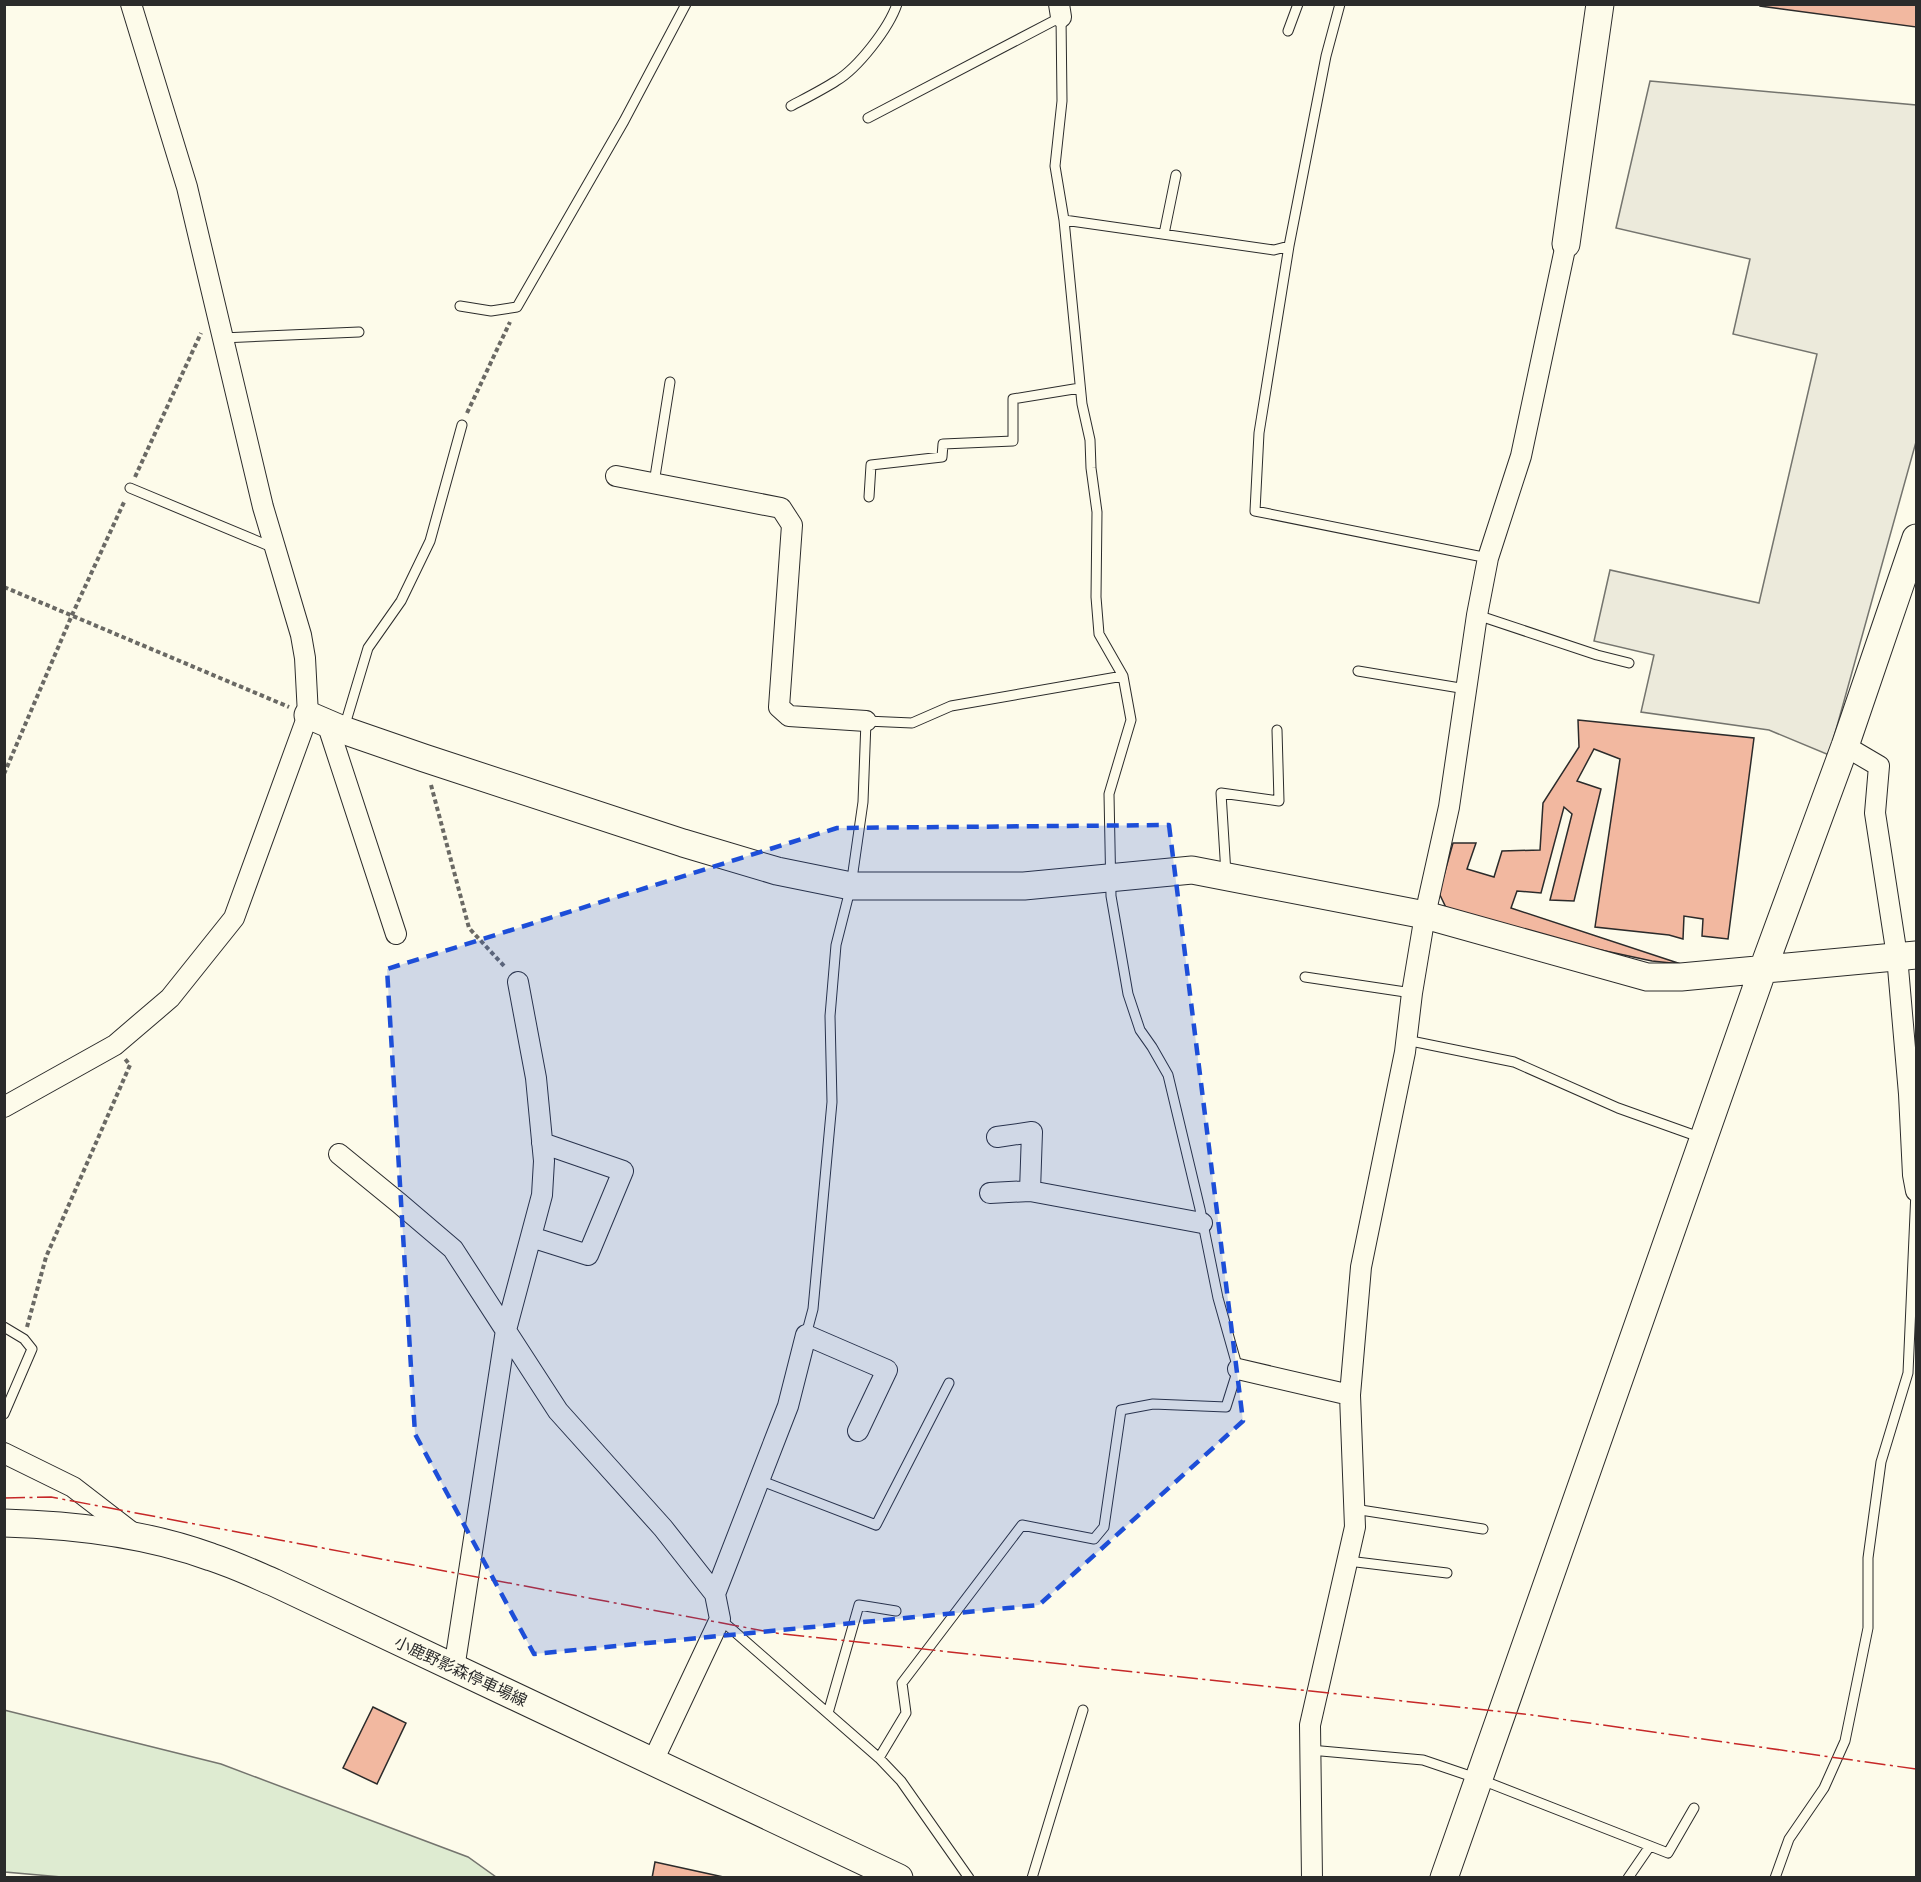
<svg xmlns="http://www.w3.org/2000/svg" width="1921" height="1882" font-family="Figtree,'Noto Sans JP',sans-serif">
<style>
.green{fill:#deebd1;stroke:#74746e;stroke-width:1.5}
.parking{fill:#eceadb;stroke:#74746e;stroke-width:1.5}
.building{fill:#f2b8a0;stroke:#2b2b2b;stroke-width:1.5}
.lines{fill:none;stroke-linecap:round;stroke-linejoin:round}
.lane-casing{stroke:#2b2b2b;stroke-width:11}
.street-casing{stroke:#2b2b2b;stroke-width:22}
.secondary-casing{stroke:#2b2b2b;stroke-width:29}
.path{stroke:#6a6964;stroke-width:4;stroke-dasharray:4.5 3;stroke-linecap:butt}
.lane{stroke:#fdfbea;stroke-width:9}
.street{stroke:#fdfbea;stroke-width:20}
.secondary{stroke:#fdfbea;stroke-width:27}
.power{stroke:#c62828;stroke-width:1.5;stroke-dasharray:21 4.5 3 4.5;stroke-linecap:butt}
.marked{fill:#1d4ed8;fill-opacity:0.2;stroke:#1d4ed8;stroke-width:4.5;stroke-dasharray:12 8;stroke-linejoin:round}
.labels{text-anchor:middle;stroke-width:4.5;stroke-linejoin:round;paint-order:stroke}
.street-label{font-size:16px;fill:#2b2b2b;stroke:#fdfbea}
</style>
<rect width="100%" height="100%" fill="#fdfbea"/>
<!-- green -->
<path class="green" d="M4,1710L221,1764L468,1857L496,1877L73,1878L5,1872Z"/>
<!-- parking -->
<path class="parking" d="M1650,81L1916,105V442L1829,755L1769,730L1641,712L1654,655L1594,641L1610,570L1759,603L1817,354L1733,334L1750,259L1616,228Z"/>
<!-- building -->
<path class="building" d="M1760,4H1916V27L1760,6Z
M1578,720L1754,738L1728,939L1702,936L1703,919L1684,916L1683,939L1669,935L1595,927L1620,759L1594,749L1577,781L1601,789L1574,901L1550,900L1572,814L1564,807L1541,893L1517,891L1511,908L1681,964L1652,961L1451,918L1439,893L1453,843H1476L1467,869L1494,877L1502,851L1540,850L1543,803L1579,747Z
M373,1707L406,1723L377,1784L343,1768Z
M655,1862L728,1878H652Z"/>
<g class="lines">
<defs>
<path id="lane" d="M1288,31L1298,4
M791,106C806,98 822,90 836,81C858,68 889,28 897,4
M868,118L1061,17L1062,101L1055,166L1064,220L1082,404L1090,440L1091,468L1097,512L1096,597L1099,634L1123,676L1131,720L1109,794L1111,896L1128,994L1140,1030L1152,1047L1168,1075L1200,1209L1218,1298L1238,1369L1226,1407L1153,1404L1121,1410L1104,1527L1094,1539L1022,1525L902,1683L906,1713L879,1758
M1064,220L1274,250L1289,246L1259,433L1255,511L1488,558
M1164,234L1176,175
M1289,246L1326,56L1340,4
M460,306L491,311L517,307L624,121L686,4
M222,338L359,332
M654,483L670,382
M130,488L274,548
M869,497L871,465L942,457L943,444L1013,441V399L1080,388
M1477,615L1597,655L1629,663
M1358,671L1466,689
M344,728L368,648L401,601L430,541L462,425
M1226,874L1221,793L1279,801L1277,730
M1305,977L1412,993
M1406,1040L1514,1062L1618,1108L1702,1138
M4,1327L24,1339L32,1349L4,1414
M806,1335L813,1309L832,1102L830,1016L836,945L851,886L863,802L866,721L912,723L951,706L1123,676
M759,1480L876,1525L949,1383
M1354,1509L1483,1529
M1348,1561L1447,1573
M720,1619L879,1758L901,1781L969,1878
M828,1713L859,1605L896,1611
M1310,1750L1423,1760L1479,1779L1668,1853L1694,1808
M1032,1878L1083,1710
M1628,1878L1650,1846
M1775,1878L1789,1839L1824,1788L1845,1741L1868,1628V1558L1881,1462L1908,1373L1916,1191"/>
<path id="street" d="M1059,4L1061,17
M616,476L781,508L792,525L779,707L789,716L866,721
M327,723L396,934
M1845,746L1879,766L1875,813L1897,956L1909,1094L1913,1175L1916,1191
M4,1107L115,1045L170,998L234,918L308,715L305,658L301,635L263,507L187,187L131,4
M997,1137L1032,1132L1030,1191
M339,1154L399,1203L453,1249L558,1411L663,1528L715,1594L720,1619L653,1761
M990,1193L1030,1191L1202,1223
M531,1237L588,1255L623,1171L542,1143
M1238,1369L1350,1395
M4,1453L73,1487L134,1534
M715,1594L788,1406L806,1335L887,1370L858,1431
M454,1669L506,1330L542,1195L544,1161L536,1078L518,982
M1312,1878L1310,1725L1355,1527L1350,1395L1361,1267L1405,1052L1412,993L1425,915L1449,807L1477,615L1488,558L1521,456L1566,244"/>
<path id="secondary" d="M1566,244L1600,4
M308,715L343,730L424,758L683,843L777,871L851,886H1024L1192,870L1425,915L1647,977H1681L1916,955
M4,1523C75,1525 145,1533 211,1557C233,1564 254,1574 275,1583L899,1878
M1444,1878L1763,969L1845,746L1916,538"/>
</defs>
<!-- lane casing -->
<use href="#lane" class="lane-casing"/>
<!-- street casing -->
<use href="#street" class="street-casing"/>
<!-- secondary casing -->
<use href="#secondary" class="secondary-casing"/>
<!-- path -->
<path class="path" d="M467,413L510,322
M135,477L201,333
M4,587L289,707
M4,774L72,615L125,500
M431,785L469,928L506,968
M27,1327L46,1257L130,1065L125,1059"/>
<!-- lane -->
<use href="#lane" class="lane"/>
<!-- street -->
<use href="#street" class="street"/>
<!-- secondary -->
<use href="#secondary" class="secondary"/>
<!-- power -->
<path class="power" d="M4,1498L51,1497L775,1633L1532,1715L1916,1769"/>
</g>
<!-- marked area -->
<path class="marked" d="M1169,825L1243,1421L1039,1605L534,1654L415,1434L387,969L837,828Z"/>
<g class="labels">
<!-- street labels -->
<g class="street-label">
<text transform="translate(461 1671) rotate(25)" y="6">小鹿野影森停車場線</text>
</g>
</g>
<!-- border -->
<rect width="1921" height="1882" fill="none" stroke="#2b2b2b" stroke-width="12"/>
</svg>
